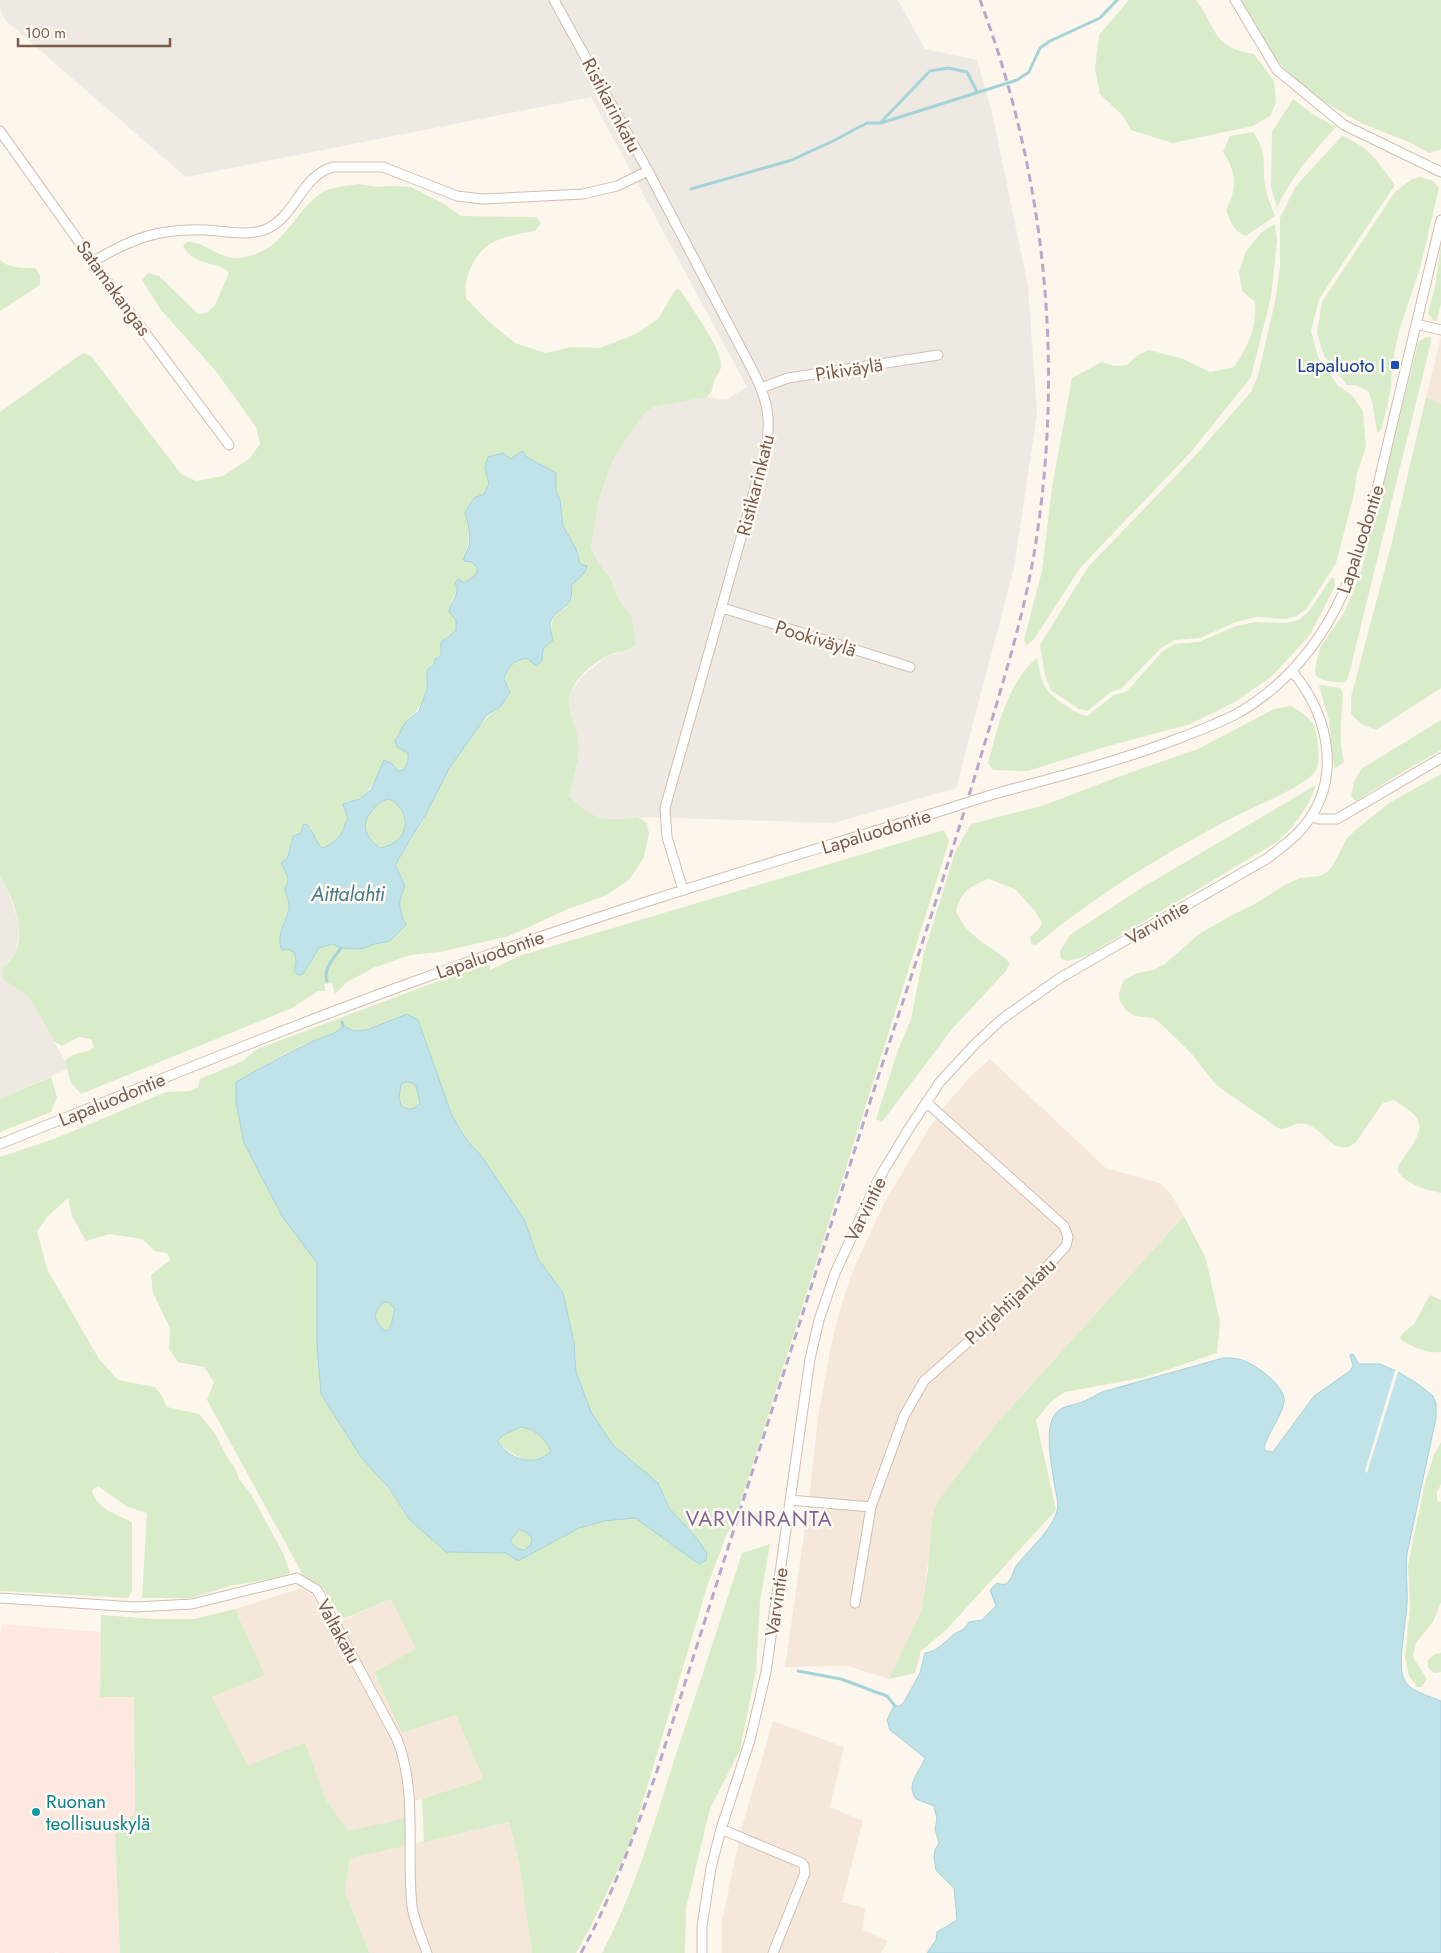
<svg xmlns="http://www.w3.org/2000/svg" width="1441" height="1953" font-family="Jost,sans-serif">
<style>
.residential{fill:#f5e8da}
.commercial{fill:#fde8e0}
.industrial{fill:#efe9e4}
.green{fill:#d8ecc9;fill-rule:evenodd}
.water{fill:#bfe3e8;stroke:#a5d3da;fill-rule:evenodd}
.pier{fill:#fdf6ec}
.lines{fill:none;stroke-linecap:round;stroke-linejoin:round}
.stream{stroke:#a5d3da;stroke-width:3}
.street-casing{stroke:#d1beb0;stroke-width:11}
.street{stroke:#fff;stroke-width:9}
.rail{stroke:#b9a8c9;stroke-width:3;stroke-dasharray:8 5;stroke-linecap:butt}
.street-bridge-casing{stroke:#d1beb0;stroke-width:11;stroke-linecap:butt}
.street-bridge{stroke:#fff;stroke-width:9}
.transit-dot{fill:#1a4fb4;stroke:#fffaf3;stroke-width:2}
.culture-dot{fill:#0f9aa8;stroke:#fffaf3;stroke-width:2}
.labels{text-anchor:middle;stroke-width:5;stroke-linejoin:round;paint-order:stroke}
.street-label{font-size:19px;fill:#7a5c4d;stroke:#fffaf3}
.transit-label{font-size:19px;fill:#164399;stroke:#fffaf3;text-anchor:end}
.culture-label{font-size:19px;fill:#0d838f;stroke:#fffaf3;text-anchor:start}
.water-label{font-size:20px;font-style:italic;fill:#437c86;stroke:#fffaf3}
.quarter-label{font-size:21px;letter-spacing:1px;fill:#846695;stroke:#fffaf3}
</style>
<rect width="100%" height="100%" fill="#fdf6ec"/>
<!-- residential -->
<path class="residential" d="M1441,336V404L1426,397Z
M990,1059L1106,1168L1160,1183L1171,1194L1184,1216L997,1423L937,1502L921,1611L889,1679L848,1666L785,1667L810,1492L818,1417L831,1345L840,1309L852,1273L883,1205L929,1128L950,1100L974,1073Z
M302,1588L313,1596L330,1626L391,1599L417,1649L374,1672L402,1732L456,1715L483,1779L422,1799L406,1802V1818L348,1832L326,1800L305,1742L248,1767L212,1697L265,1675L235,1609Z
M773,1721L844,1747L830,1807L863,1821L842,1902L865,1908L863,1930L888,1941L881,1953H722V1921L741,1830Z
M509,1822L519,1862L532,1953H370L345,1893L350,1858Z"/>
<!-- commercial -->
<path class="commercial" d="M2,1624L101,1632L100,1697L134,1696L135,1814L115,1832L120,1953H59L56,1951L55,1953H0V1635Z"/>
<!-- industrial -->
<path class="industrial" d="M0,0H898L925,49L977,60L992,112L1028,286L1037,414L1014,568L956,788L834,823L638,817L603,820L586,812L569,796L577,766L578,740L568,710L567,698L582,676L608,656L630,650L631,614L624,609L618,598L611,579L598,562L591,547L599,499L610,466L625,440L644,414L653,407L707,397L726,400L747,387L591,97L186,177L5,20L0,8Z
M0,876L7,888L20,927L15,955L2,968L3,979L29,997L65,1061L67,1069L0,1099Z"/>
<!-- green -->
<path class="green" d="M1129,0H1196C1217,28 1212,48 1254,54L1274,81L1276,102L1271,115L1253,126L1173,143L1131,130L1123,116L1100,94L1095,69L1099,35Z
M1241,0H1441V149L1429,153L1409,142L1361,123L1307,92L1272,55Z
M1293,99L1314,115L1336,127C1313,152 1291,177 1277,208L1271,187L1272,132Z
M1253,132C1269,155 1261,166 1266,189C1267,198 1272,207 1275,216L1246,236C1234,232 1230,221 1226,210C1237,189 1237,172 1223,152L1230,136Z
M1342,136C1371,148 1377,161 1395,185L1319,299L1311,331L1318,357L1338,386L1352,395L1363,411L1366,447L1357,473L1354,494L1336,563L1307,608L1297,616L1285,619L1257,617L1236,622L1200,638L1175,640L1161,648L1122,688L1111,692L1087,711L1079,709L1051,690L1045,675L1040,645L1088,567L1193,458L1251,392L1258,375L1275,302L1280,267V218L1296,186Z
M1421,177L1433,181L1439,188L1420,268L1399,331L1392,365L1391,388L1382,428L1378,433C1373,419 1375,404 1368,391L1355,385H1347L1324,356L1317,333L1322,302L1395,192L1412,179Z
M358,184L377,187L392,186L411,187L444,204L461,216L536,217L541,223L535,231C508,236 485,238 472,265C466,278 465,283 466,298L488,321L515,343L546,353L571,347L600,348L636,334L658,319L676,289L680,290C690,306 721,347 721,365C721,372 717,374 715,379C711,387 715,389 707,397L653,407L644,414L625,440L610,466L599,499L591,547L598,562L611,579L618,598L624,608L631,614L636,644C628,653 619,651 609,655C600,659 587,669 581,676C557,706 574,710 578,740C580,759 574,778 569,796C596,822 603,821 638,817L647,823L649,834L644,857L630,879L607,895L568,909L509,936L440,952L410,955L373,968L347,982L335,994L332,983L324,984L326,991H318L292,1008L81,1094L71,1083L65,1061C78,1049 85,1055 94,1047L91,1039L79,1037L62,1046L54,1041L29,997L3,979L2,968C6,964 13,959 15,954C26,928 13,898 0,876V412L83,353L91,356L181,474L196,481L223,476L249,459L260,444L256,427L215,370L161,310L142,280L148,273L159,276L198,314L207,313L215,305L229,273C218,260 195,268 183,246L187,242C205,241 218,259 238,258C243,258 248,256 253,255C286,245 295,211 321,193C330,187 347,186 358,184ZM522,451L527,457L555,473L556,491L560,500L563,526L576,549L580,564L587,566L585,572L571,586L566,608C550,617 550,623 553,640L526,658L516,660L507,669L501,706C466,731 447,775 427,813C418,831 406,848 395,865L405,886L399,898L400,911L390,941C369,945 352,954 332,944L319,948L303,974L294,971L296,963L295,953L288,949L282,927L289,909V902L285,890L288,881L284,859L288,857L293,836L311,827L317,844L322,848C328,847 338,840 341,834C345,828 344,824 348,819L346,802C369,797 372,787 381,767L391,763L398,771L404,770L408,761V753L402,748L405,723C424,706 427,695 427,670C439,661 442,652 445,638L456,631V620L451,602L458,589L477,574V568L472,562L463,557C471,543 470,528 465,512L474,498L484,494L489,484L485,467L511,459Z
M1275,224L1277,241L1271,297L1251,377L1190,453L1081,567L1034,639L1027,646L1024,640L1042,571L1052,487L1072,378L1102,362L1115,366L1127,365L1138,355L1149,350L1183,359L1210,372L1234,367C1248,347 1257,328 1255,302L1242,291L1239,272L1246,251L1262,232Z
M1441,244V304L1437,320L1434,321L1428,313L1435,287Z
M0,260C10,269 22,268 35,268L40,275V285L0,311Z
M1427,337H1431V342L1348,678L1344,682C1335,682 1321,682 1315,675L1316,663L1321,646L1345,611L1361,572L1417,347L1419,341Z
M1426,397L1441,404V688L1376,730L1361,724L1351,714V697L1391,546Z
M1332,577L1334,578L1335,586L1310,635L1272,676L1235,702L1190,724L1101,748L1028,771L993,770L988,763C998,727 1007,683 1037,658C1042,683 1043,691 1065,705C1072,710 1078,714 1087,716L1114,695L1126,692L1163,651L1175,644L1199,642L1236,626L1255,622L1286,623L1299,620L1309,611Z
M1322,685L1340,688L1343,693C1342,716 1338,739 1344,762L1334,769L1329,720L1319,686Z
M1291,706C1299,711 1306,715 1312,722C1318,731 1321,761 1316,770C1304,788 1254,806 1234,817C1165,853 1096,895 1036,945L1031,944L1030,937L1038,930L1042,923L1035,911L1015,889L989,879C970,886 961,891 956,912C960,918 963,925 968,930C980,943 997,950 1010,963L1006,971L952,1029L882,1122L876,1119L898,1050L911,1019L924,953L955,852L971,824L1042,806L1115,778L1198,749L1274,709Z
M1441,720V750L1399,774L1356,801L1351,796L1354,782L1361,769Z
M1441,774V1193C1425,1189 1406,1185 1397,1170C1400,1160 1406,1155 1412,1146C1428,1120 1416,1115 1394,1100L1383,1103L1356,1142C1337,1159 1325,1132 1309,1125C1297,1121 1293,1126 1283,1129L1278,1128L1216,1085L1191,1053L1160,1023L1153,1018L1135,1016L1127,1011L1120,1002L1119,994L1121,987L1124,980L1137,973L1153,970L1165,964L1199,934L1234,914L1255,904L1285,885L1300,878L1320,876L1327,872L1332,867L1347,838L1358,828L1389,803Z
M1316,785C1307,810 1296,824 1277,842L1086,956L1068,961L1061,959L1060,951L1070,935L1140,889Z
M390,799C414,814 409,843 380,848C366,838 360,826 371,812C376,805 381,800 390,799Z
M944,830L949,841L735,1520L726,1536L707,1587L630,1844L591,1926L576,1953H532L519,1862L509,1822L424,1842L422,1799L483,1779L456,1715L402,1733L374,1672L416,1649L391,1599L343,1619L323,1589L303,1575L207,1400L214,1382L204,1367L178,1362L169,1349L170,1328L153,1293L151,1275L170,1260L167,1253L155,1251L142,1239L109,1234L86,1241L72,1216L68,1198L48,1216L37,1231L47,1269L99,1359L118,1380L155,1387L162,1396L167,1407L199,1414L215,1433L227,1457L235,1468L239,1479L251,1494L284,1555L290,1573L275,1578L230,1586L191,1598H142L147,1513L126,1506L98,1486L92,1490C96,1509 116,1514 132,1522V1591L128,1598L0,1591V1157L54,1139L166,1092L190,1091L198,1087L200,1079L243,1061L254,1051L263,1047L465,971L490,963V970L522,955ZM407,1014L435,1071L452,1116L466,1139L482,1157L524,1219L538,1259L563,1293L574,1343L576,1372L591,1412L613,1445L658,1483L669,1508L696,1537L707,1553L661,1535L635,1518L604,1521L579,1528L518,1561L506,1553L446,1552L410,1520L321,1394L317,1345V1263L306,1247L241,1121L236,1101V1082C260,1068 286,1051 312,1041C325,1036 334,1036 343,1026L355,1031L367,1030Z
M51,1077L57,1097L51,1112L0,1132V1099Z
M405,1082H410L416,1086L420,1103C413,1110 409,1111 401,1107L399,1097L401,1083Z
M1184,1216L1206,1259L1220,1322L1217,1353L1146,1377L1065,1392L1052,1401L1036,1420L1056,1510L945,1631L921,1651L915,1673L889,1679L921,1611L928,1569L932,1519L937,1502L997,1423Z
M380,1287L400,1313L390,1330L385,1331L376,1329L373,1311Z
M1430,1295L1441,1300V1352C1427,1354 1413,1347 1401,1340L1400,1337L1404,1332L1414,1324Z
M521,1427C534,1428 546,1439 551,1451C532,1470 512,1456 497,1440L503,1435Z
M1441,1442V1484L1437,1492V1500L1441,1502V1602L1433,1622L1416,1643L1413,1654L1414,1659L1427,1679L1422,1687H1417L1409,1676L1405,1658L1410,1607L1408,1565L1425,1483L1434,1455Z
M519,1528L526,1532L532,1538L531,1544L525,1550L518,1549L510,1541Z
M770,1544L760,1602L756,1671L740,1750L710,1809L686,1908L685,1953H602C636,1889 655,1820 677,1751C699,1685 721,1619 742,1553Z
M235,1609L265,1675L212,1697L248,1766L305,1742L326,1800L348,1831L406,1818V1846L350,1858L345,1893L370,1953H120L115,1832L135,1813L134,1697H100L101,1615L155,1619H194Z
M1441,1653V1672L1434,1673L1428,1667V1660L1435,1654Z"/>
<!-- water -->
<path class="water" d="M522,451L527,457L556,473V491L560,500L563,526L576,549L580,564L587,566L585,572L571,586C575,611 554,607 550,624C550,628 552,636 553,640L543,649L542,661L537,666L526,658C513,661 508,666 504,679L510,692L501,706L486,716L449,769L426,814L395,865L405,886C397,903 399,909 406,925L390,941L375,944L361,949L341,948L332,944L319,948L303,974L298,975L294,971L296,963L295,953L288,949L282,950C275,936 287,921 289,908C290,901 285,895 285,889C286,886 287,884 288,881C288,875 284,869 281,863L288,857L293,836L301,833L303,825L306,824C314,830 314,841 322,848C328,847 338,839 341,834C345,828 344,824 348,819L343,804L359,799L371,790L384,760L391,763L398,771L404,770L408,761V753L397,747L395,741L405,723L419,711L427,689V670L434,665L435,659L441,656V642L456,631V620L449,612C451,601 461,593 455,583L458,579L465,583L477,574V568L472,562L464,561C463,555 468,551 469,545C471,534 468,523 465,512L474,498L484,494L489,484L485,467L488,457L503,453L511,459ZM390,799C414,814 409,843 380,848C366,838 360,826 371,812C376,805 381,800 390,799Z
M407,1014L418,1020L452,1116L466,1139L482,1157L524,1219L538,1259L563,1293L574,1343L576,1372L591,1412L613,1445L658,1483L669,1508L696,1537L707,1553L706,1560L699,1564L635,1518L604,1521L579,1528L518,1561L506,1553L446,1552L410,1520L388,1487L361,1457L321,1394L317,1345V1263L282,1216L244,1143L236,1101V1082C260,1068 284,1055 309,1043C322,1036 333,1037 343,1026L355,1031L367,1030ZM405,1082H410L416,1086L420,1103C414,1110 409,1111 401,1106L399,1097L401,1084ZM384,1302L390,1303L395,1309L390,1329L385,1331C373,1320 372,1313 384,1302ZM521,1427C534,1428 546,1439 551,1451C540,1463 522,1463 509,1453C504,1450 501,1445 497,1441L503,1435ZM519,1529L526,1532L532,1538L531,1544L525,1550L518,1549L510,1541Z
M1353,1354L1359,1364H1380L1400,1373L1418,1384L1433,1396L1436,1404V1418L1407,1554C1405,1570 1408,1587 1407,1604C1406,1622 1398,1661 1403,1677C1408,1692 1428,1695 1441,1701V1953H927L936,1940L937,1932L957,1920L954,1888L936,1870L934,1858L935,1850L939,1843L935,1829L937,1819L934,1806L916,1799C905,1784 920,1772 925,1758L890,1730L887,1720L894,1706H900L904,1702L920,1673L925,1653C936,1652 945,1642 953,1635C961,1629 962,1633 969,1622L982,1620L996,1606L990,1590L997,1583C1001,1584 1005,1586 1008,1582C1013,1577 1013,1570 1017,1565C1029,1549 1058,1525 1058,1504C1055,1483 1041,1428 1056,1413C1063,1405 1076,1405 1085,1401C1091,1398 1096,1395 1102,1392L1223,1358C1230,1358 1236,1358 1242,1360C1255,1364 1287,1387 1284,1402C1281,1418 1268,1432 1264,1448L1266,1451L1273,1452L1314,1396L1350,1371L1353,1366L1350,1355Z"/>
<!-- pier -->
<path class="pier" d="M1396,1368L1399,1369L1367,1473L1365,1471Z"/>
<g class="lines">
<!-- stream -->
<path class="stream" d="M882,121L930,71L948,68L967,72L977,92
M691,189L792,160L833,141L867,123H881L1017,80L1029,72L1040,48L1050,41L1100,18L1117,0
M327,981C323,968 334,958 341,948
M342,1022L343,1026
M798,1671L841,1679L873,1691L887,1696L895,1706"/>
<defs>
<path id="street" d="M554,0L648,171L755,375C768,402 771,419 766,449L665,808L667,837L683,890
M1235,0L1277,70L1344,125L1441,172
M0,131L117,295L229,445
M94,261C133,238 160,228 206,230C224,231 247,236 264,230C296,218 300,176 333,167H383L457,196L483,199L583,194L617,186L648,171
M1416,324L1441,330
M761,388L788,378L938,355
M723,608L910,667
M994,794C1053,778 1112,763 1169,742C1193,733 1218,724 1240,712C1349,647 1367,530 1394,417C1410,351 1425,285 1441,220
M1311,816L1319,819H1337L1441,758
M0,1144C140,1088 279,1030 421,979C589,917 760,866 931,814
M790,1500L871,1507L904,1416L924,1381L1021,1295L1066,1246L1068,1237L1064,1226L926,1102
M0,1598L135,1607L192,1604L297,1578L317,1590L397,1739C418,1793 406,1850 412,1906C414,1921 422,1939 427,1953
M855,1603L871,1507
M721,1829L802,1863L804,1866L805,1873L773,1953
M702,1953V1926L711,1868L721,1829L750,1740L766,1672L810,1359L819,1320L835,1273L878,1180L908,1130L940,1082L976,1043L1002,1019L1060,978L1268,858C1278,850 1289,842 1298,833C1344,785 1331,718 1292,671"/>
</defs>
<!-- street casing -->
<use href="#street" class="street-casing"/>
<!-- street -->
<use href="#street" class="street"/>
<!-- rail -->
<path class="rail" d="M581,1953C613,1895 635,1833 657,1771C728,1548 799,1325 870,1102C907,988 946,874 980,759C1000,692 1022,624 1034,554C1065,368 1046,176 980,0"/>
<defs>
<path id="street-bridge" d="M931,814L994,794"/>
</defs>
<!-- street-bridge casing -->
<use href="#street-bridge" class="street-bridge-casing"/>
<!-- street-bridge -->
<use href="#street-bridge" class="street-bridge"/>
</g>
<!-- markers -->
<rect class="transit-dot" x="1390" y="360" width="10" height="10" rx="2.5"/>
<circle class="culture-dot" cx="36" cy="1812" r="5"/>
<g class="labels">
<!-- street labels -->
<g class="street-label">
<text transform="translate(612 105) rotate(62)" y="7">Ristikarinkatu</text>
<text transform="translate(114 288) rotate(54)" y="7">Satamakangas</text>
<text transform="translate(849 369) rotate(-9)" y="7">Pikiväylä</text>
<text transform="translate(755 485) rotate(-76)" y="7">Ristikarinkatu</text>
<text transform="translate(1360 539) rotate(-72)" y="7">Lapaluodontie</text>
<text transform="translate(816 638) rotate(17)" y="7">Pookiväylä</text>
<text transform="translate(876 831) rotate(-17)" y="7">Lapaluodontie</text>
<text transform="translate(1157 922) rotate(-30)" y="7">Varvintie</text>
<text transform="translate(490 954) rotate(-19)" y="7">Lapaluodontie</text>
<text transform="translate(112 1099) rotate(-22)" y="7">Lapaluodontie</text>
<text transform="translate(865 1209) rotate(-64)" y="7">Varvintie</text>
<text transform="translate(1010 1301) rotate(-43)" y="7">Purjehtijankatu</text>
<text transform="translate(776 1602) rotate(-82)" y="7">Varvintie</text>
<text transform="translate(339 1631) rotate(61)" y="7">Valtakatu</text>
</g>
<!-- transit labels -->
<g class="transit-label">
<text x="1385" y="372">Lapaluoto I</text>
</g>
<!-- culture labels -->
<g class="culture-label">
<text x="46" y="1808">Ruonan<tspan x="46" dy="22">teollisuuskylä</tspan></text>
</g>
<!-- water labels -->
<g class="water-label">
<text x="348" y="901">Aittalahti</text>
</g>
<!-- quarter labels -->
<g class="quarter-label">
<text x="759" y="1526">VARVINRANTA</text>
</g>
</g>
<!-- scale -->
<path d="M18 38v8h152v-8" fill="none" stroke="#7a5c4d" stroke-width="2.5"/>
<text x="25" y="38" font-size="15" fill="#7a5c4d" stroke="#fffaf3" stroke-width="4" paint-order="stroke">100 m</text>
</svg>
